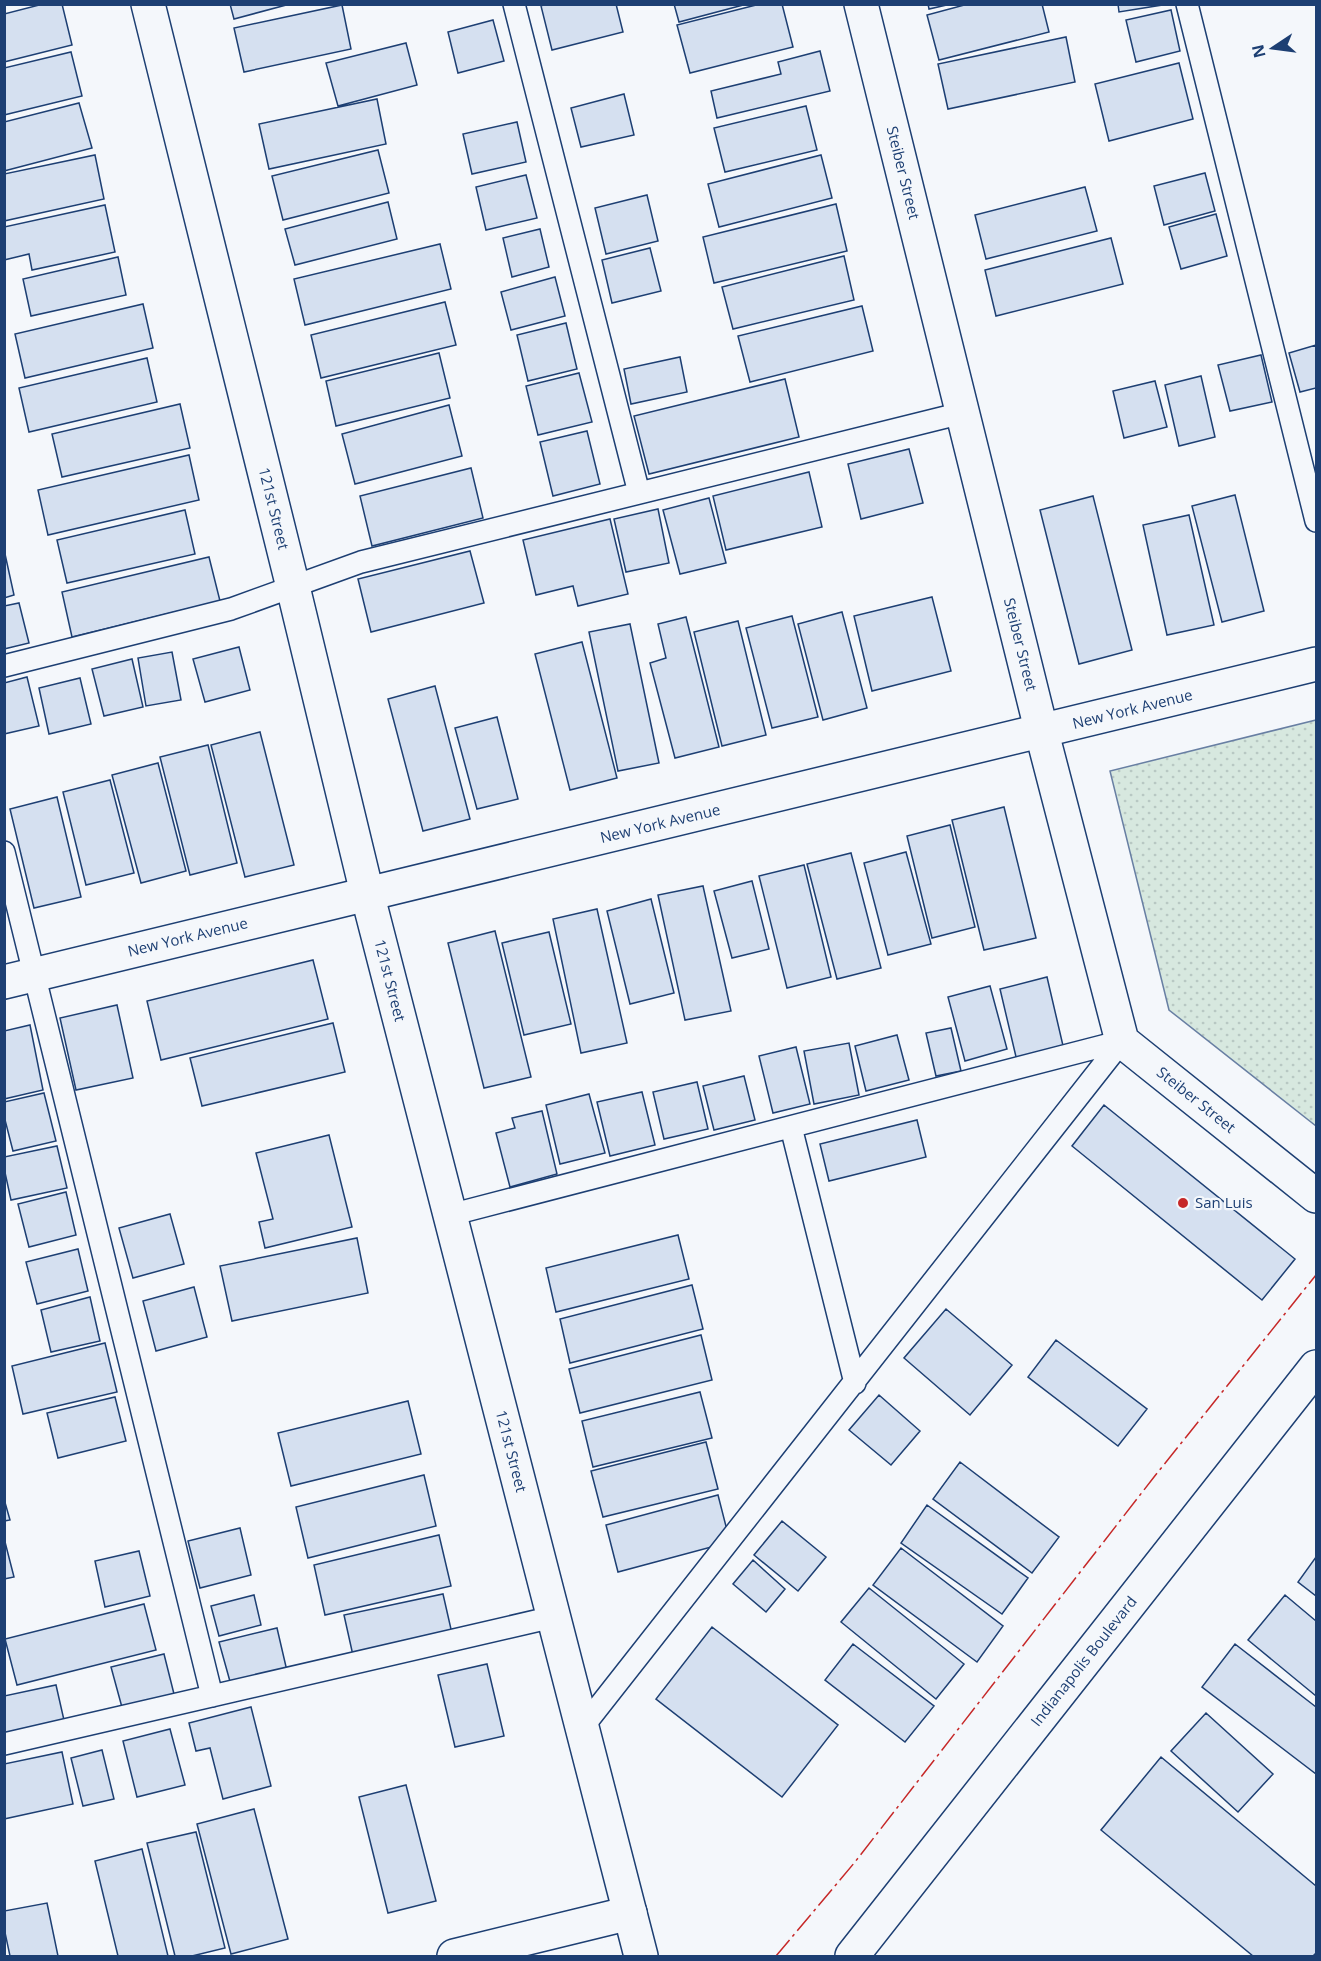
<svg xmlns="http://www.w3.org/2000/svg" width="1321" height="1961" font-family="'Open Sans',sans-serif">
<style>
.grass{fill:url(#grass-dots);stroke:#687fa3;stroke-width:1.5}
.building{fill:#d5e0f0;stroke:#1d3f73;stroke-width:1.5}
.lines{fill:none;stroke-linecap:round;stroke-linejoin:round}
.lane-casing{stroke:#1d3f73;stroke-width:24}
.street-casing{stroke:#1d3f73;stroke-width:36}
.secondary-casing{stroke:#1d3f73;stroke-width:36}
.primary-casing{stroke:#1d3f73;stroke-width:36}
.lane{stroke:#f4f7fb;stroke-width:21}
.street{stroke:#f4f7fb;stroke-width:33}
.secondary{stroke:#f4f7fb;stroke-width:33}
.primary{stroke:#f4f7fb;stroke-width:33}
.power{stroke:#c62828;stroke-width:1.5;stroke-dasharray:21 4.5 3 4.5;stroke-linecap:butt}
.poi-dot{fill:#c62828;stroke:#f4f7fb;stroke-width:2}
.labels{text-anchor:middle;stroke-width:4.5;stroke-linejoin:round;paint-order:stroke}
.street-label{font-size:15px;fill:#1d3f73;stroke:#f4f7fb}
.poi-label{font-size:15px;fill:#1d3f73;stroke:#f4f7fb;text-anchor:start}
</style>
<defs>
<pattern id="grass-dots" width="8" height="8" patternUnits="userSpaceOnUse" patternTransform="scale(1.5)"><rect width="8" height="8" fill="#d7e8df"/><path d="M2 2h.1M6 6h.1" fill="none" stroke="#b8c8c3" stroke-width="1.8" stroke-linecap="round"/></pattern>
</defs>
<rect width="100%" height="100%" fill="#f4f7fb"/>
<!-- grass -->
<path class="grass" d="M1316,720V1126L1169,1010L1110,771Z"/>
<!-- building -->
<path class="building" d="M43,4H62L72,45L4,62V14Z
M230,4H290L234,19Z
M545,4H616L623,32L552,50L541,6Z
M674,4H747L679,22Z
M760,4H782L793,47L690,73L677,25Z
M928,4H951L929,9Z
M968,4H1042L1049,32L939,60L927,15Z
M1118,4H1162V5L1119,12Z
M342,5L351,49L244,72L234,28Z
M1171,10L1180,51L1136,62L1126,20Z
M493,20L504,61L458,73L448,32Z
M1066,37L1075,82L948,109L938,64Z
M406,43L417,85L338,106L326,63Z
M820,51L830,91L717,118L711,91L781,74L778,62Z
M71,52L82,96L4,115V68Z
M1179,63L1193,119L1109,141L1095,84Z
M624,94L634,135L581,147L571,108Z
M377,99L386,144L269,169L259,124Z
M79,103L92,148L4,171V122Z
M806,106L817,150L725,172L714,128Z
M517,122L526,162L472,174L463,134Z
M378,150L389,193L283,220L272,176Z
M95,155L104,199L4,221V174Z
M821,155L832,198L719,227L708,184Z
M1205,173L1215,211L1164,225L1154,186Z
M526,175L537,218L486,230L476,187Z
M1085,187L1097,231L986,259L975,215Z
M647,195L658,241L606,254L595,208Z
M388,202L397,239L295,265L285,229Z
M836,204L847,251L714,283L703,237Z
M105,205L115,252L32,270L29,254L4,260V227Z
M1216,214L1227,256L1181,269L1169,227Z
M540,229L549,267L512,277L503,238Z
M1111,238L1123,284L996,316L985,270Z
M440,244L451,289L305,325L294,279Z
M650,248L661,291L612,303L602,260Z
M844,256L854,300L733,329L722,287Z
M118,257L126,295L31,316L23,279Z
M555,277L565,316L511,330L501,292Z
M445,302L456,345L321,378L311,335Z
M143,304L153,348L25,378L15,334Z
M862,306L873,351L750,382L738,336Z
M566,323L577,369L528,381L517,335Z
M1316,345V388L1300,392L1289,353Z
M439,353L450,398L336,426L326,381Z
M1261,355L1272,402L1230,411L1218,365Z
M680,357L687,392L631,404L624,369Z
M147,358L157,402L29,432L19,388Z
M579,373L592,422L538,435L526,386Z
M1201,376L1215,437L1179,446L1165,385Z
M785,379L799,437L649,474L634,416Z
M1155,381L1167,427L1124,438L1113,391Z
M180,404L190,448L62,477L52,434Z
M449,405L462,456L355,484L342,434Z
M587,431L600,484L553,496L540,442Z
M909,449L923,503L861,519L848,464Z
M189,455L199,500L48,535L38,490Z
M471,468L483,518L372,546L360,496Z
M809,472L822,527L726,550L713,496Z
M1235,495L1264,611L1222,622L1192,506Z
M1093,496L1132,650L1079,664L1040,510Z
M709,498L726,563L680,574L663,510Z
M658,509L669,563L626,572L614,519Z
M185,510L195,554L67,583L57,540Z
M1189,515L1214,625L1167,635L1143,525Z
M610,519L628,594L578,606L573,586L536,595L523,540Z
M470,551L484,603L371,632L358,579Z
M5,554L14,595L4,598V554Z
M209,557L220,601L72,637L62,592Z
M932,597L951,671L872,691L854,616Z
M19,603L29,643L4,649V606Z
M842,612L867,708L823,720L798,624Z
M792,616L818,717L772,728L746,628Z
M686,617L719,747L675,758L650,663L666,658L658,624Z
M738,621L766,735L722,746L694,632Z
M630,624L659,763L618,771L589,632Z
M582,642L617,778L570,790L535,654Z
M239,647L250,690L205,702L193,659Z
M172,652L181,700L146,706L138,658Z
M132,659L143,707L104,716L92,669Z
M27,677L39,726L4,734V683Z
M80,678L91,724L49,734L39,688Z
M435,686L470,819L423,831L388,699Z
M497,717L518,799L477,809L455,728Z
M260,732L294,865L245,877L211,745Z
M208,745L237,863L190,875L160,757Z
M158,763L186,871L141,883L112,775Z
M110,780L134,873L86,885L63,792Z
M57,797L81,897L34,908L10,809Z
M1004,807L1036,938L984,950L952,820Z
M950,825L975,927L932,938L907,836Z
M906,852L931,944L888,955L864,863Z
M851,853L881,968L837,979L807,864Z
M804,865L831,977L787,988L759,876Z
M752,881L769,949L732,958L714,891Z
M703,886L731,1011L685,1020L658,895Z
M651,899L674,993L630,1004L607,911Z
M597,909L627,1043L581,1053L553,919Z
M495,931L531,1077L484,1088L448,943Z
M549,932L571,1024L524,1035L502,943Z
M313,960L328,1019L161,1060L147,1001Z
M1047,977L1064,1050L1017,1061L1000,989Z
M990,986L1007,1049L965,1061L948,997Z
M117,1005L133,1078L76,1090L60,1018Z
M333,1023L345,1072L202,1106L190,1058Z
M30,1025L43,1090L4,1099V1031Z
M951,1028L961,1071L936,1076L926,1033Z
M897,1035L909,1080L866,1091L855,1046Z
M849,1043L859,1095L814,1104L804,1051Z
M796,1047L810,1104L773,1113L759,1056Z
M744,1076L755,1120L714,1130L703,1086Z
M697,1082L708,1129L664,1139L653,1092Z
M642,1092L655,1145L610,1156L597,1102Z
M44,1093L56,1141L13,1151L4,1116V1102Z
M589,1094L605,1153L560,1164L546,1105Z
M1104,1105L1295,1259L1262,1300L1072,1146Z
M542,1111L557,1174L510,1187L496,1133L515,1128L512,1118Z
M917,1120L926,1157L829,1181L820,1144Z
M329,1135L352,1227L265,1248L259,1222L273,1219L256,1153Z
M57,1146L67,1188L11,1200L4,1168V1157Z
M66,1192L76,1235L29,1247L18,1204Z
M170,1214L184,1264L133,1278L119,1228Z
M678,1235L689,1279L556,1312L546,1268Z
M357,1238L368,1293L232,1321L220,1266Z
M78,1249L88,1291L37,1304L26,1262Z
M692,1285L703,1329L570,1363L560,1319Z
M194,1287L207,1337L156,1351L143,1301Z
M90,1297L100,1341L51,1352L41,1310Z
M946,1309L1012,1365L970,1415L904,1358Z
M701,1335L712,1380L580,1413L569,1369Z
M1056,1340L1147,1409L1118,1446L1028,1377Z
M105,1343L117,1392L23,1414L12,1366Z
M700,1392L712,1438L593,1467L582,1421Z
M879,1395L920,1431L891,1465L849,1430Z
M115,1397L126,1441L58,1458L47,1413Z
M408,1401L421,1454L291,1486L278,1433Z
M706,1442L718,1489L603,1517L591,1471Z
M960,1462L1059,1537L1032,1573L933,1499Z
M424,1475L436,1526L308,1558L296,1507Z
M718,1495L730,1542L618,1572L606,1525Z
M4,1499L10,1520L4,1521Z
M927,1505L1028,1578L1002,1614L901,1543Z
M782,1521L826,1557L798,1591L754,1555Z
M240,1528L251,1575L200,1588L188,1541Z
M439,1535L451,1586L325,1615L314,1565Z
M4,1538L14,1577L4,1579Z
M901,1548L1003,1626L977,1662L873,1585Z
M139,1551L150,1596L105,1607L95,1561Z
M1316,1557V1596L1298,1582Z
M753,1560L785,1589L766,1612L733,1584Z
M869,1588L964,1664L936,1699L841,1622Z
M443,1594L453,1638L354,1660L344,1615Z
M254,1595L261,1625L219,1636L211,1606Z
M1285,1595L1316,1621V1696L1248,1640Z
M144,1604L156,1650L17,1685L5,1639Z
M712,1627L838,1725L782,1797L656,1699Z
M277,1628L287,1671L231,1685L219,1642Z
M853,1644L934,1706L905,1742L825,1680Z
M1235,1644L1316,1707V1774L1202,1687Z
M164,1654L175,1698L123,1711L111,1667Z
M487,1664L504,1736L455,1747L438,1675Z
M56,1685L66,1729L4,1742V1696Z
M251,1707L271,1786L223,1799L210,1748L196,1751L189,1723Z
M1206,1713L1273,1774L1238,1812L1171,1751Z
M170,1729L185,1785L137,1797L123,1741Z
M102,1750L114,1799L83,1806L71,1758Z
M62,1752L73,1804L4,1819V1764Z
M1161,1757L1316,1886V1953L1313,1956H1253L1101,1830Z
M406,1785L436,1901L388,1913L359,1797Z
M254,1809L288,1939L231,1954L197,1824Z
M196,1832L225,1948L192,1956H175L147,1843Z
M142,1849L168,1956H118L95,1861Z
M47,1903L58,1956H10L4,1928V1911Z"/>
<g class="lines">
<defs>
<path id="lane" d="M514,4L639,493
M1187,4L1316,521
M4,666L231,609L361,562L962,413
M4,852L212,1696
M791,1127L855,1383
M450,1215L1122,1041
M582,1728L1122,1041
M4,1744L553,1617"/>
<g id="street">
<path id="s1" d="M861,4L1042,733L1122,1041L1316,1196"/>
<path d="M454,1956L630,1913"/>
</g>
<g id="secondary">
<path id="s2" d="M148,4L293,587L367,893L641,1956"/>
<path id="s3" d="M4,982C442,875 880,773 1316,664"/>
</g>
<g id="primary">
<path id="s4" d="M852,1956L1316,1367"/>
</g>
</defs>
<!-- lane casing -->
<use href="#lane" class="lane-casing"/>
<!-- street casing -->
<use href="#street" class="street-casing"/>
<!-- secondary casing -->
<use href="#secondary" class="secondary-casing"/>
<!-- primary casing -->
<use href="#primary" class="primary-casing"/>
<!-- lane -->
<use href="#lane" class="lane"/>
<!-- street -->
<use href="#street" class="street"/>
<!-- secondary -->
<use href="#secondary" class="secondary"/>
<!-- primary -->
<use href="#primary" class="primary"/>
<!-- power -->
<path class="power" d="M776,1956L855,1862L1154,1477L1316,1275"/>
</g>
<!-- markers -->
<circle class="poi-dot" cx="1183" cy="1203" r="6"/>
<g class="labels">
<!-- street labels -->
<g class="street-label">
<text dy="5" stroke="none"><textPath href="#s1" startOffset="174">Steiber Street</textPath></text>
<text dy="5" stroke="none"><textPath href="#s2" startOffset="520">121st Street</textPath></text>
<text dy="5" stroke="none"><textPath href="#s1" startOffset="660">Steiber Street</textPath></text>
<text dy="5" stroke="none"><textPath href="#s3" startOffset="1161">New York Avenue</textPath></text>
<text dy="5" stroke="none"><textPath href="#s3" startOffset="675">New York Avenue</textPath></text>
<text dy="5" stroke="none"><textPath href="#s3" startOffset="189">New York Avenue</textPath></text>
<text dy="5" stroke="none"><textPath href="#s2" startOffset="1006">121st Street</textPath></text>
<text dy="5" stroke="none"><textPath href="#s1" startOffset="1164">Steiber Street</textPath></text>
<text dy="5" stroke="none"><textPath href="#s2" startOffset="1492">121st Street</textPath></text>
<text dy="5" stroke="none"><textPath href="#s4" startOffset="375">Indianapolis Boulevard</textPath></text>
</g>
<!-- poi labels -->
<g class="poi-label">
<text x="1195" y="1208">San Luis</text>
</g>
</g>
<!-- border -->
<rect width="1321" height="1961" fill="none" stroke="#1d3f73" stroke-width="12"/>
<!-- north arrow -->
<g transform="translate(1273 48) rotate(257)" stroke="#f4f7fb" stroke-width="4.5" paint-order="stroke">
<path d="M0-4.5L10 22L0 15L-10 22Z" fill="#1d3f73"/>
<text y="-9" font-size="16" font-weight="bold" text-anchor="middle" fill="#1d3f73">N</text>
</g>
</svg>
